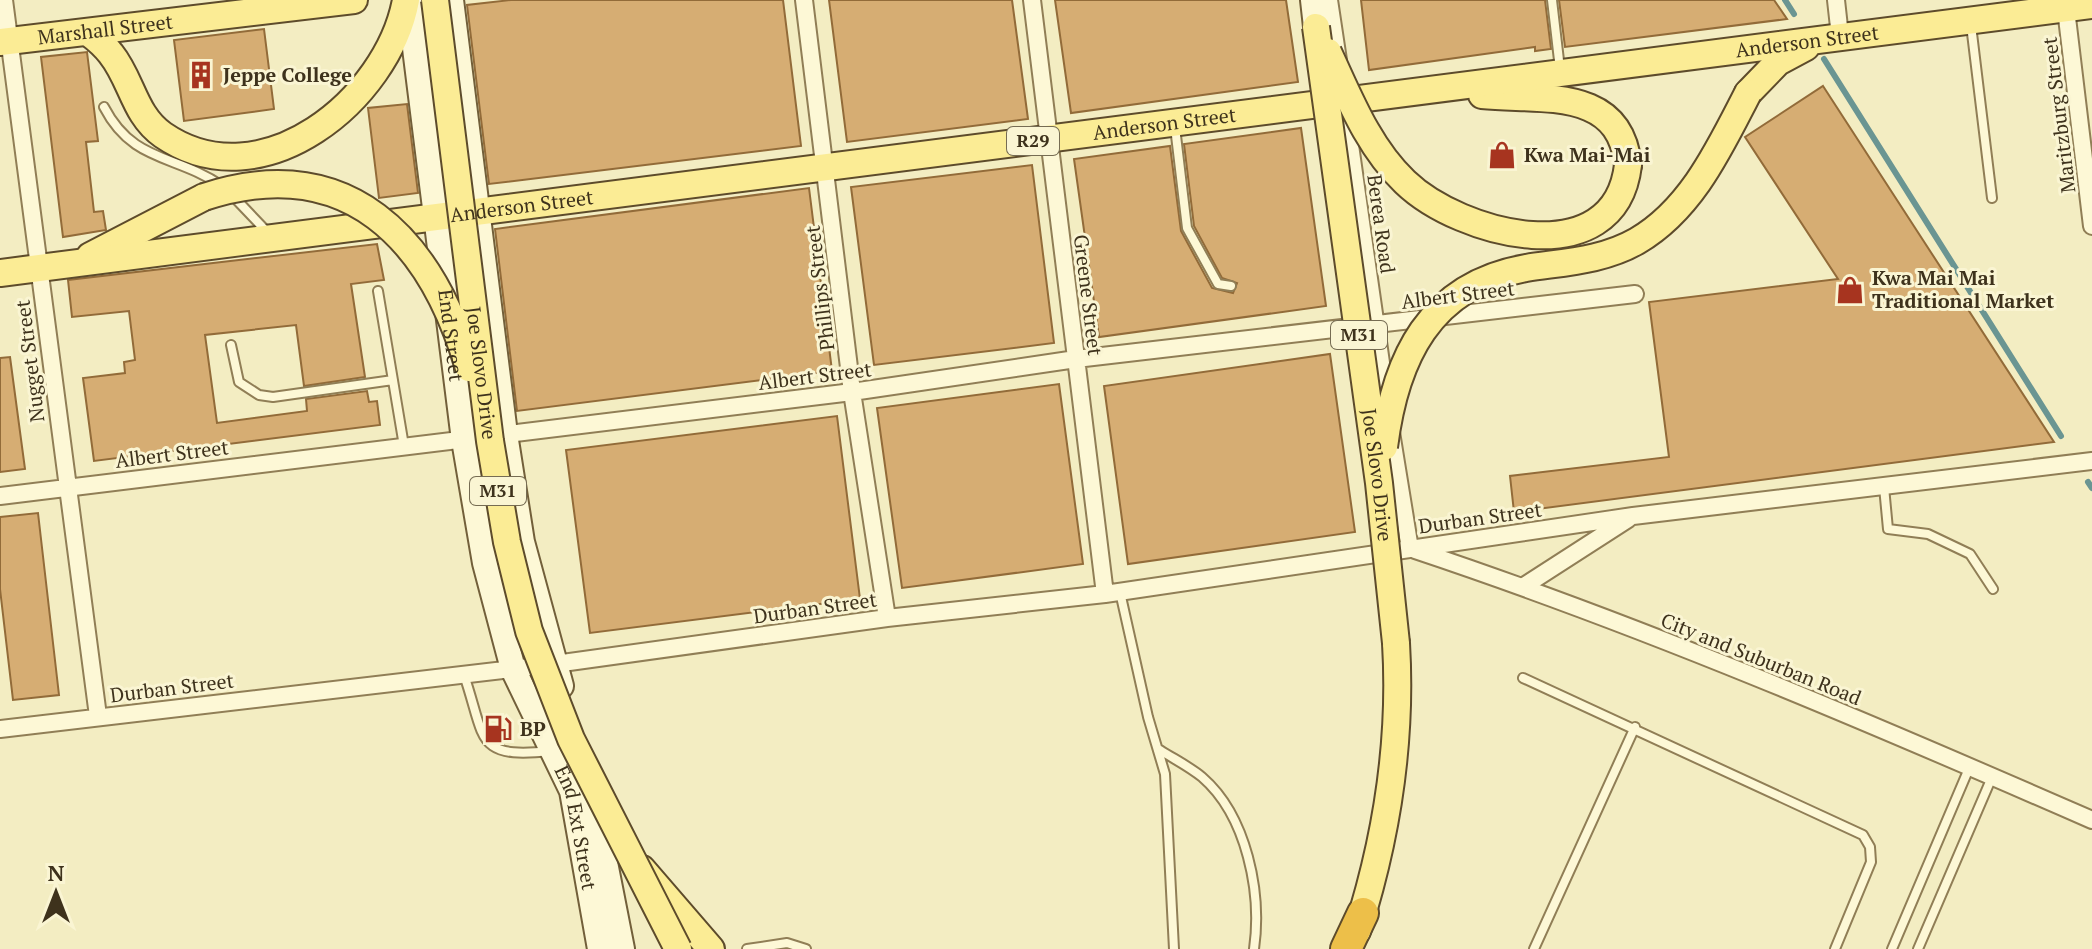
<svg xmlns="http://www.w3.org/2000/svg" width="2092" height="949" font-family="'PT Serif',serif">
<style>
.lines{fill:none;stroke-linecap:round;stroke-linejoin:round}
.stream{stroke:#6a9592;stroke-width:6}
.building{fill:#d6ad73;stroke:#926b39;stroke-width:2}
.lane-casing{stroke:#907e56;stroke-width:12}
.street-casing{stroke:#907e56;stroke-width:20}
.secondary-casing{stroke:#725f3a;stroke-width:28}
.primary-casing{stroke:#5d4b2b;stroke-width:30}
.highway-casing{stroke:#5d4b2b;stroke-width:34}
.lane{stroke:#fdf8d6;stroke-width:8}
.street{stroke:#fdf8d6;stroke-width:16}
.secondary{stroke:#fdf8d6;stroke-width:24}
.primary{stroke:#fbec95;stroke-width:26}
.highway{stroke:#edbf49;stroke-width:30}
.primary-bridge-casing{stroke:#5d4b2b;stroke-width:30;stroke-linecap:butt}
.primary-bridge{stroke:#fbec95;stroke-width:26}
.labels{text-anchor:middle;stroke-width:6;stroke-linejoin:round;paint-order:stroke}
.shield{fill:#faf5d3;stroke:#766c53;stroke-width:2}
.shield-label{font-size:18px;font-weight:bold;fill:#3e321c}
.street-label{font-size:20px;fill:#3e321c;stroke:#faf5d3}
.poi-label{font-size:20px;font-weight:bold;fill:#3e321c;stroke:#faf5d3;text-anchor:start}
</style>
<rect width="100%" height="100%" fill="#f3edc2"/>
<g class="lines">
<!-- stream -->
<path class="stream" d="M1785,0L1794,14
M1824,59L2061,436
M2088,482L2092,488"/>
</g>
<!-- building -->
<path class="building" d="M511,0H783L801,146L489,184L467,5Z
M829,0H1012L1028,119L847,142Z
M1055,0H1286L1298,82L1071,113Z
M1361,0H1545L1551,49L1535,51V47L1369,70Z
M1559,0H1774L1787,19L1565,47Z
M264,29L274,109L184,121L174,40Z
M87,52L98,141L86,142L94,212L103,211L106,230L63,237L41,57Z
M1823,86L2054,442L1514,512L1510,476L1669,457L1649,302L1838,279L1745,137Z
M407,104L418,193L379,198L368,108Z
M1301,128L1326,306L1099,337L1074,159L1170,146L1181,231L1212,288L1233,293L1237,283L1222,278L1194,226L1184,144Z
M1032,165L1054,343L874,365L851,187Z
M809,188L832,371L517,411L495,229Z
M377,244L384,280L351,284L365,377L304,386L296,325L205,335L217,423L307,411L306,399L367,391L369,402L377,401L380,425L94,461L83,378L125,373L124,362L135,360L129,311L72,317L68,280Z
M1330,354L1355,532L1128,564L1104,386Z
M10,357L25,469L0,472V358Z
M1059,384L1083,564L902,588L877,408Z
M837,416L860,599L590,633L566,450Z
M38,513L59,695L13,700L0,589V517Z"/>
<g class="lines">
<defs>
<path id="lane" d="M1552,0L1560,69
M1971,25L1992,198
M104,107C133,163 175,154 222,186
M1175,127L1187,228L1218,284L1231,286
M232,195L269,234
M378,291L404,446
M231,345L239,382L259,395L273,397L393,380
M1884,487L1888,529L1928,534L1970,554L1993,589
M1120,592L1148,717L1165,774L1174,949
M464,675C486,739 474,759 550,751
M1523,678L1863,835L1870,847L1871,862L1835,949
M1160,750C1174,759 1190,767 1202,777C1247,816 1262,893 1254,949
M747,949L787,943L806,949
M1534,949L1635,727
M1892,949L1970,766
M1918,949L1992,777"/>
<path id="street" d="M4,0L98,716
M804,0L852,392L887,618
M1032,0L1105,594
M1329,0L1338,60
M1836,0L1840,36
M2065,1L2092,226
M1344,103L1387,405
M1391,432L1410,549
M0,496L852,392L1076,359L1635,294
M1415,550C1646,627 1870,723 2092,820
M1524,586L1628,519
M0,729L555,664L887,618L1105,594L1633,516L2092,461"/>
<g id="secondary">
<path id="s1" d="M409,0L464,440L485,563L513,669L572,791L600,949"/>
<path d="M451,0L505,434L522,542L561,686"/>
<path d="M1313,0L1316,27"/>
<path d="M591,791L622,949"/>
</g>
<g id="primary">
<path d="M89,33C97,39 105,46 111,54C132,80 134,115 163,135C262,203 388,99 406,0"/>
<path id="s2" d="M0,42L354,0"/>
<path d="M1748,93L1778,62L1806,47"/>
<path d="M1482,95C1542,101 1620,86 1628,165"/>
<path d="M90,256L204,197"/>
<path id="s3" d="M0,273L2092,5"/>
<path d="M642,869L711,949"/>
<path d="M1357,931C1387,837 1402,742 1396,643"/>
</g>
<path id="highway" d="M1346,949L1363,913"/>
</defs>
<!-- lane casing -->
<use href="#lane" class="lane-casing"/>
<!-- street casing -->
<use href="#street" class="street-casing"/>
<!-- secondary casing -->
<use href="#secondary" class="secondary-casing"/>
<!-- primary casing -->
<use href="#primary" class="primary-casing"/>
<!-- highway casing -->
<use href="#highway" class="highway-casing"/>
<!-- lane -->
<use href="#lane" class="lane"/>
<!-- street -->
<use href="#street" class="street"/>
<!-- secondary -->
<use href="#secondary" class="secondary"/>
<!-- primary -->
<use href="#primary" class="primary"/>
<!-- highway -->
<use href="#highway" class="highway"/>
<defs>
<g id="primary-bridge">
<path id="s4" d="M435,0L490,441L507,542L529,631L571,739L678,949"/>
<path id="s5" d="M1316,27L1379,483L1396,643"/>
<path d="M1328,52C1349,97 1368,147 1405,182C1460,235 1615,276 1628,165"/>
<path d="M204,197C348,150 431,239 469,368"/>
<path d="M1384,447C1395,359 1429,285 1526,268C1564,262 1602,261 1637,241C1692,209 1720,147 1748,93"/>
</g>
</defs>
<!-- primary-bridge casing -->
<use href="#primary-bridge" class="primary-bridge-casing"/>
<!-- primary-bridge -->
<use href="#primary-bridge" class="primary-bridge"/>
</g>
<!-- icons -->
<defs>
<symbol id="building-bare" viewBox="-9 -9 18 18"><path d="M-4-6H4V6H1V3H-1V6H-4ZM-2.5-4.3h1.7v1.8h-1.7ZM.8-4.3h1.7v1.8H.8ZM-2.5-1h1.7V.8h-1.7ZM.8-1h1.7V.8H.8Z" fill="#a7341f" stroke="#faf5d3" stroke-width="2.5" paint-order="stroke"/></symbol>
<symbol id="shop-bare" viewBox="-9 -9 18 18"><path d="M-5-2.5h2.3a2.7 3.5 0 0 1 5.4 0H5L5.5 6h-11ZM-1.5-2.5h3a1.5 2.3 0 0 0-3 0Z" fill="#a7341f" stroke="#faf5d3" stroke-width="2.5" paint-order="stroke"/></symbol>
<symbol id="fuel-bare" viewBox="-9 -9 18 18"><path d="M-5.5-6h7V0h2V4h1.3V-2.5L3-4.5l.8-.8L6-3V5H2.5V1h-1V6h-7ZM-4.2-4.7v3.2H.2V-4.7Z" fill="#a7341f" stroke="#faf5d3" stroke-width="2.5" paint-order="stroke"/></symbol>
</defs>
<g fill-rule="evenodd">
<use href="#building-bare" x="181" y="55" width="40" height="40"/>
<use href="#shop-bare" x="1482" y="135" width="40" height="40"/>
<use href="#shop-bare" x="1830" y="270" width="40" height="40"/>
<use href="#fuel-bare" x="478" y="709" width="40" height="40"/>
</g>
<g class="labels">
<!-- shield labels -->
<g class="shield">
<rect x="1007" y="127" width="52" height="28" rx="6"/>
<rect x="1331" y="321" width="56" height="28" rx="6"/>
<rect x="470" y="477" width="56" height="28" rx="6"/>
</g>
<g class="shield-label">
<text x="1033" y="147">R29</text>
<text x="1359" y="341">M31</text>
<text x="498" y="497">M31</text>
</g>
<!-- street labels -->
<g class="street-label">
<text dy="7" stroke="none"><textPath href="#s2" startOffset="106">Marshall Street</textPath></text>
<text dy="7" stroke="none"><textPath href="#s3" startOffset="1822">Anderson Street</textPath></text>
<text transform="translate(2059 115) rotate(-97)" y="7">Maritzburg Street</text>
<text dy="7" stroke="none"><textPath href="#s3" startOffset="1174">Anderson Street</textPath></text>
<text dy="7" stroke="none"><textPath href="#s3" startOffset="526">Anderson Street</textPath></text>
<text transform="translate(1381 224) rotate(82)" y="7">Berea Road</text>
<text transform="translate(820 288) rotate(-97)" y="7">Phillips Street</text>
<text transform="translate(1088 295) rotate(83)" y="7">Greene Street</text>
<text transform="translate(1458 295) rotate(-7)" y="7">Albert Street</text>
<text dy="7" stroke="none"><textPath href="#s1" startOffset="338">End Street</textPath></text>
<text transform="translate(30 361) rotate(-97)" y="7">Nugget Street</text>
<text dy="7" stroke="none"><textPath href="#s4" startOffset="376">Joe Slovo Drive</textPath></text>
<text transform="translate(815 376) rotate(-7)" y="7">Albert Street</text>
<text transform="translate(172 454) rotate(-7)" y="7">Albert Street</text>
<text dy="7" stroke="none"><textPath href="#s5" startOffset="452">Joe Slovo Drive</textPath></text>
<text transform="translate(1480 518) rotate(-8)" y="7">Durban Street</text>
<text transform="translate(815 608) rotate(-8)" y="7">Durban Street</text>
<text transform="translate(1761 659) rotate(22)" y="7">City and Suburban Road</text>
<text transform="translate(172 688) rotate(-7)" y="7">Durban Street</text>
<text dy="7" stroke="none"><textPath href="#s1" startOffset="850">End Ext Street</textPath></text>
</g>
<!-- poi labels -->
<g class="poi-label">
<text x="223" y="82">Jeppe College</text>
<text x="1524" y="162">Kwa Mai-Mai</text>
<text x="1872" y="285">Kwa Mai Mai<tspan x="1872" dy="23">Traditional Market</tspan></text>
<text x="520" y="736">BP</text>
</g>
</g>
<!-- north arrow -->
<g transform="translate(56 893)" stroke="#faf5d3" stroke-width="6" paint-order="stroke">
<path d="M0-6L14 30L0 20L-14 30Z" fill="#3e321c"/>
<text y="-12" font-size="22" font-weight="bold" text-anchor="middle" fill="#3e321c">N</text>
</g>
</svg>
